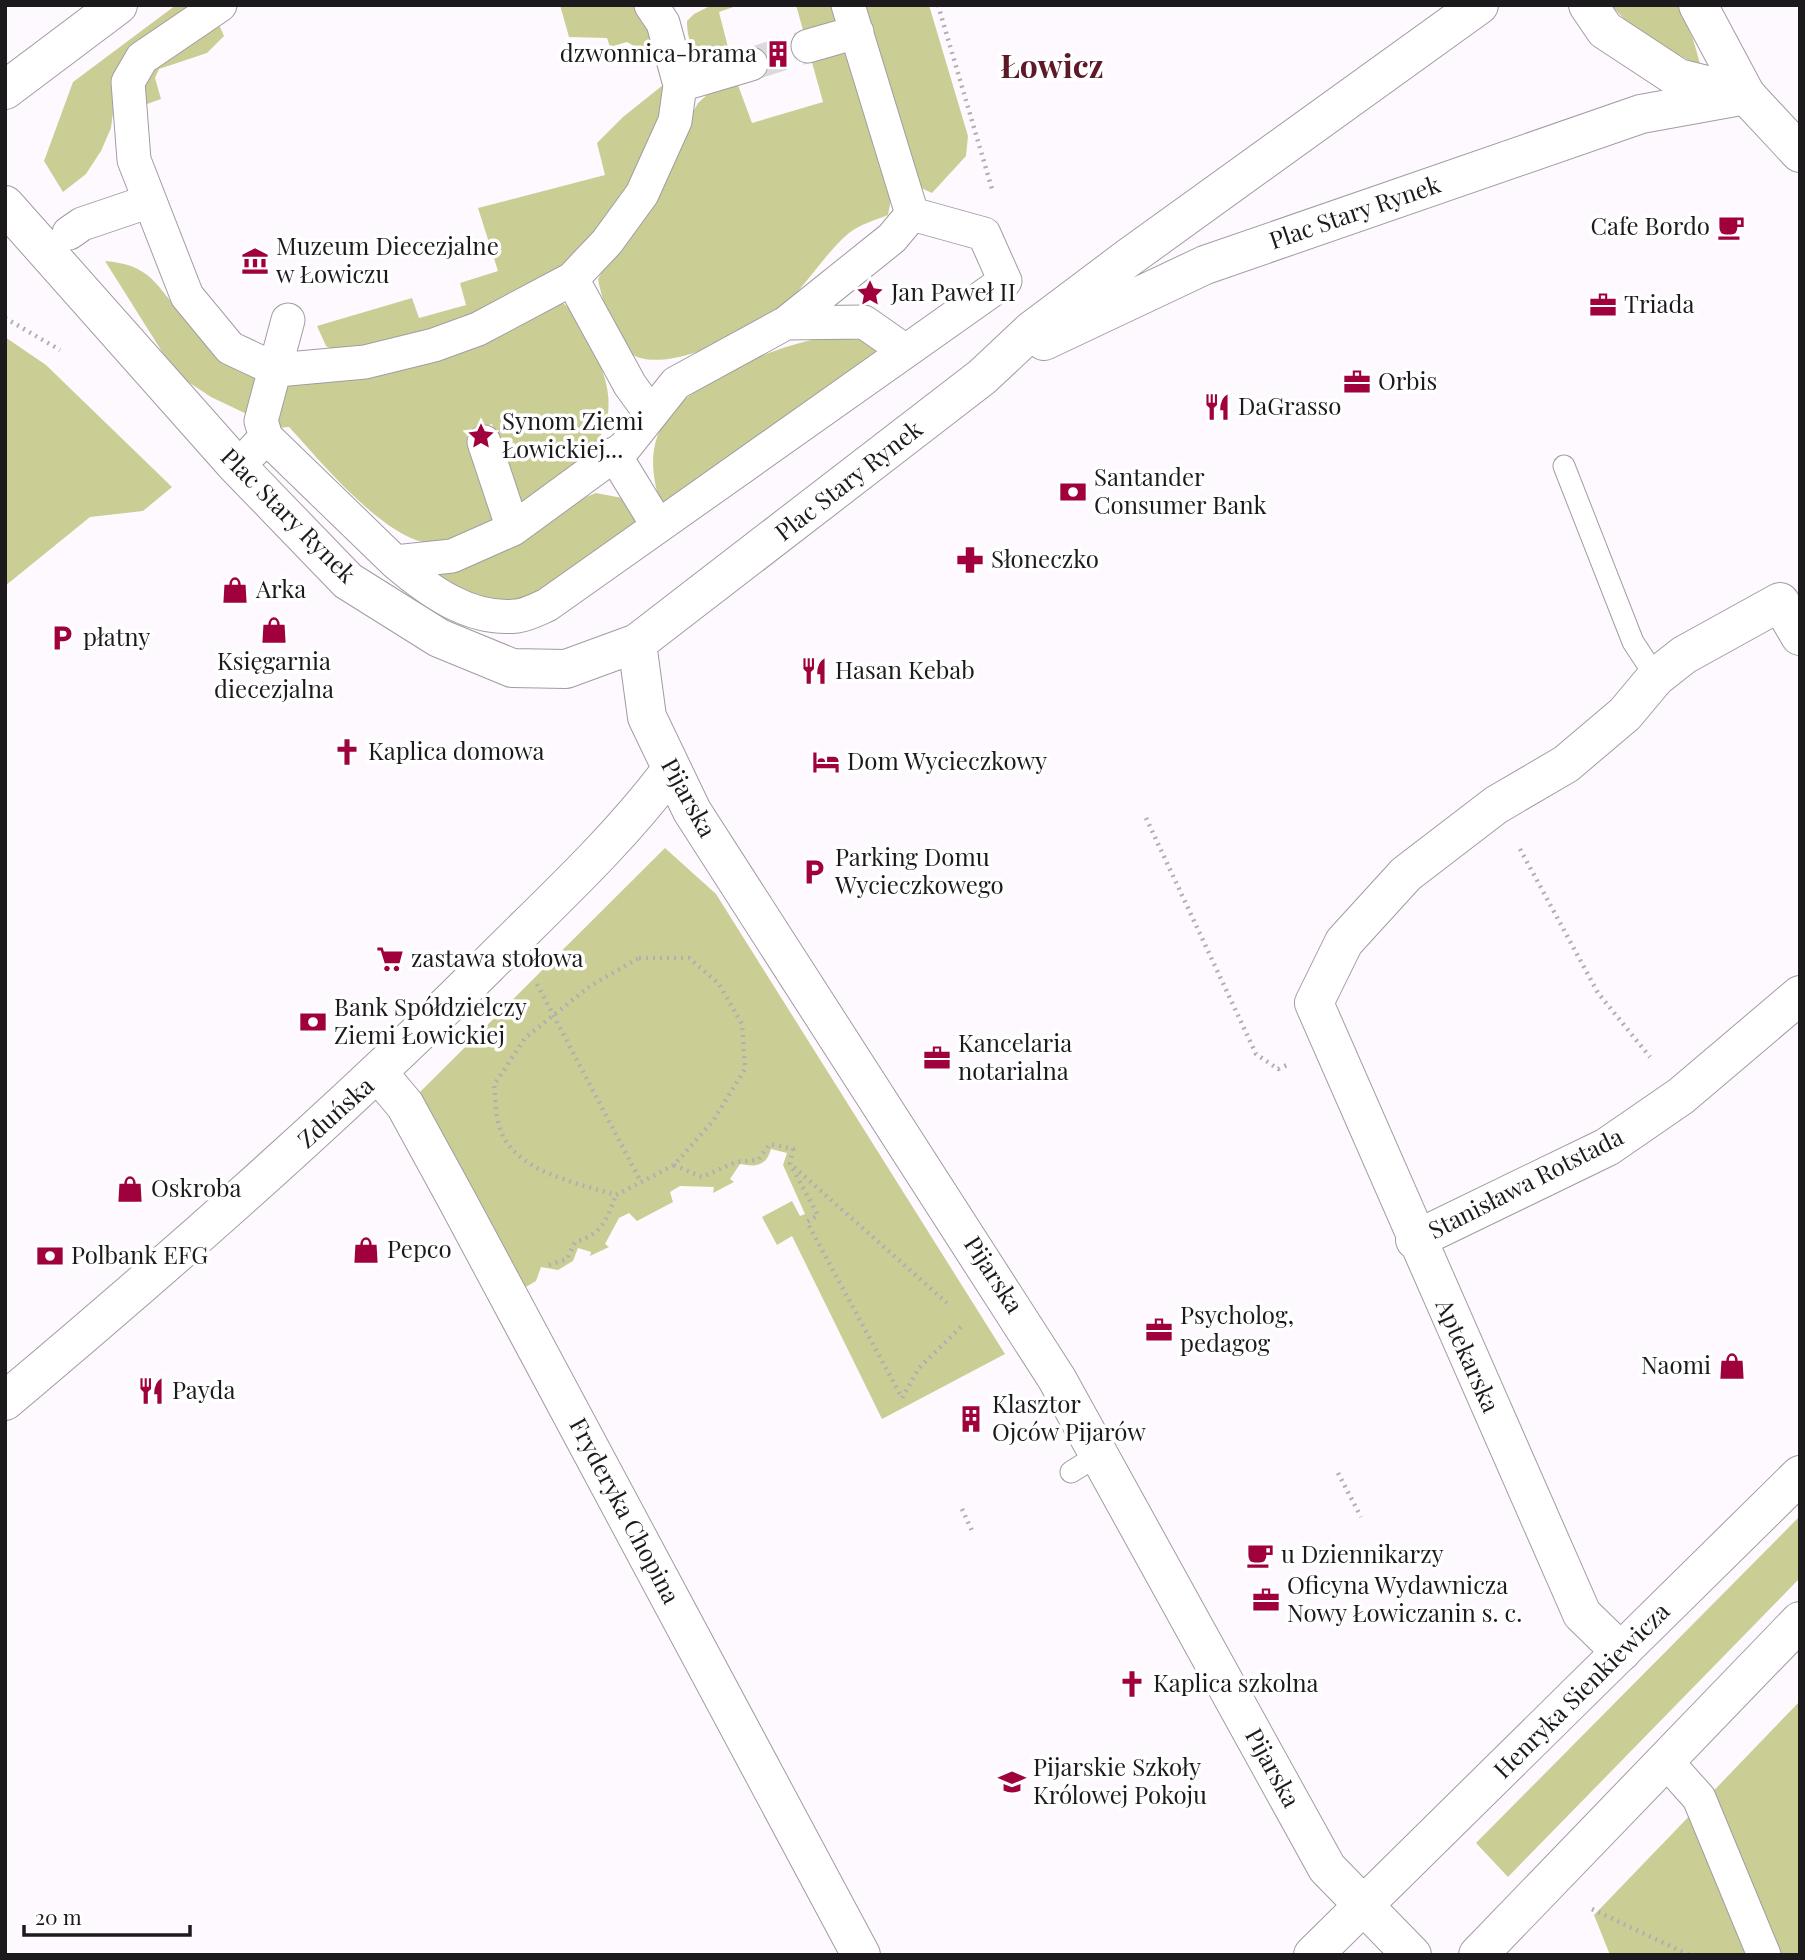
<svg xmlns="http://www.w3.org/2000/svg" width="1805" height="1960" font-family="'Playfair Display',serif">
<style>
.green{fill:#cace95}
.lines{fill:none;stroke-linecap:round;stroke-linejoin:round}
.pedestrian-tunnel{stroke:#dcd8dc;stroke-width:33;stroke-dasharray:33 17;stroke-linecap:butt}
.service-casing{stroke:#a29ca2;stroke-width:23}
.pedestrian-casing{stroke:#a29ca2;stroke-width:35}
.minor-casing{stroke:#a29ca2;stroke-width:40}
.tertiary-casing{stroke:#a29ca2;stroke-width:40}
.path{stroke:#b2aeb2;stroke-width:4.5;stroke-dasharray:2 5;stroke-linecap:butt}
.service{stroke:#fff;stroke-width:21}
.pedestrian{stroke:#fff;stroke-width:33}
.minor{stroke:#fff;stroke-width:38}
.tertiary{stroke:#fff;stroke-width:38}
.labels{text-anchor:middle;stroke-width:7;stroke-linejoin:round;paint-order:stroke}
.poi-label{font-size:24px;fill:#1c1a1c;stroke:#fff;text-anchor:start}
.street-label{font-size:24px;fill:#1c1a1c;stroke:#fff}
.district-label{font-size:32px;font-weight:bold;fill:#5e1929;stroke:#fff}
</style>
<rect width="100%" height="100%" fill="#fef9fe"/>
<!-- green -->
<path class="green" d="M176,5H201L115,97L111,128L101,151L86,174L63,192L44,161L73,82Z
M560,5H637L654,41L647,50L636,55L634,46L627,42L610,47L607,38L569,37Z
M712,5H739L719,12L729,51L723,57L709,60C692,53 687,39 687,21L694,14Z
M796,5H835L891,199L888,215C875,220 859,225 849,233C822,256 805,289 777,312C752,333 658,378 629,352C615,341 601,297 598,279L698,103L708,94L738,85L752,123L823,102Z
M863,5H929L968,136L966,156L932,193L921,188L914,178Z
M1611,5H1677L1693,39L1701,67L1636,32Z
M217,20L224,36L207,53L159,69L155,78L161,99L147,104L141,100L146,70Z
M663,85L667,86L650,153L590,242L550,275L455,324L377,348L333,350L326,346L317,326L412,298L419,318L466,305L460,283L498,271L478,208L605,175L597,143L623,117Z
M105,261C155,265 156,289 187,319C209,340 236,358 260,378L253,417L211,397L176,374Z
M561,302C578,312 584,333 593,350C637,434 580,464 519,507L492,424L466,433L495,519C476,528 456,542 435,543C389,546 319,459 289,427L277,428L275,406L290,382Z
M5,337L46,365L172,487L143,511L90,517L5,586Z
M828,337L860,340L884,355L663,512C654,485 647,455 661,428C686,381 778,344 828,337Z
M596,493L622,498L644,525L533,603L483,609L436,576C469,567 504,555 532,535C553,520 572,501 596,493Z
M665,848L716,894L1005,1354L882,1419L792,1236L777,1245L762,1217L792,1201L800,1216L805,1214L783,1165L787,1153L771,1149C766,1167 755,1167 740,1164L730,1179L734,1182L713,1193L714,1187L680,1186L670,1192L673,1202L637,1221L629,1213L619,1218L605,1244L609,1247L590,1256L591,1252L578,1248L573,1261L558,1270L541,1267L536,1281L519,1291L419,1093Z
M1800,1516V1578L1508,1877L1476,1843Z
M1800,1701V1955H1610L1594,1915Z"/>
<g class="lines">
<!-- pedestrian-tunnel -->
<path class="pedestrian-tunnel" d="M751,64L808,46"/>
<defs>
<path id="service" d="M1564,466L1633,642L1656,677
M1071,1472L1098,1455"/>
<path id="pedestrian" d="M220,5L142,58L128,82L134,160L187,296L230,348L277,370L365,362L434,345L478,329L572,279L607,242L642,194L675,121L680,85L663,23L651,5
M808,46L857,32
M680,85L751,64
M69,233L82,224L150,201
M572,279L630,385L651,414
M786,323L864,322L904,350
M266,437L395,562L452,556L513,529L625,447L676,383L786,323L892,238L912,214L848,5
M484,442L513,529
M252,452L266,437L261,421L288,320
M614,454L658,526
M395,562C429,591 470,621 517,616C527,615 538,609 547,605L1005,281L984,234L912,214
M1665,1760L1699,1798L1764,1955"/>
<path id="minor" d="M5,90L118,5
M5,205L234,463L348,581L439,638L512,668L566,669L637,643L982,377L1031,331L1128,258L1479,5
M1044,341L1205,265L1641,114L1746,95
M637,643L647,717L692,811L1057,1379L1327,1868L1412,1955
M379,1074L405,1105L457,1200L861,1955
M1415,1240L1607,1147L1681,1096L1800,995
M5,1401C171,1261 333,1119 487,966C551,902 617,842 671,770
M1621,1652L1582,1614L1314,1003L1344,942L1406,874L1496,805L1566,764L1625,714L1656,677L1684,655L1780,602L1800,636"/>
<path id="tertiary" d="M1588,5L1605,30L1678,78L1746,95
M1698,5L1746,95L1800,153
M1313,1955L1800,1475
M1478,1955L1800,1621"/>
</defs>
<!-- service casing -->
<use href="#service" class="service-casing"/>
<!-- pedestrian casing -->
<use href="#pedestrian" class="pedestrian-casing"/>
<!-- minor casing -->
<use href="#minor" class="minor-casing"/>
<!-- tertiary casing -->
<use href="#tertiary" class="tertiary-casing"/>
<!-- path -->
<path class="path" d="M938,5L992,189
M5,318L60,350
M1146,818L1256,1054L1278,1069L1287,1065
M1520,849L1598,993L1650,1057
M639,958H689L719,984L742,1024L745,1069L713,1121L674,1165L616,1195C577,1183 515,1172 500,1129C495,1116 496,1099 494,1085L525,1038L590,986Z
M537,984L641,1182
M674,1165L702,1177L736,1162L758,1160L770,1144L793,1149L790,1164L818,1215L807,1222L902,1398L919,1368L964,1324
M794,1167L947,1303
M549,1265L567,1259L575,1242C603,1233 606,1221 616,1195
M1338,1473L1361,1517
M962,1509L973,1533
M1592,1909L1689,1955"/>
<!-- service -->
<use href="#service" class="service"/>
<!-- pedestrian -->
<use href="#pedestrian" class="pedestrian"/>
<!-- minor -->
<use href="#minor" class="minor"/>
<!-- tertiary -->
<use href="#tertiary" class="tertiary"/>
</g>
<!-- icons -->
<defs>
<symbol id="building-bare" viewBox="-9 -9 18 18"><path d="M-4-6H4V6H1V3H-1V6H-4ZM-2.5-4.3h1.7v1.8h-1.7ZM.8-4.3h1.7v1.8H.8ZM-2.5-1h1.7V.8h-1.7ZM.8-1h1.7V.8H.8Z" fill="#a0013d" stroke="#fff" stroke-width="2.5" paint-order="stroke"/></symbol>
<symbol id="cafe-bare" viewBox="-9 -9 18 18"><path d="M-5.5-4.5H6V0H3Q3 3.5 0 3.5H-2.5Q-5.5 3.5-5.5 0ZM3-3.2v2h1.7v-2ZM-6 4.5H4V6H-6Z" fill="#a0013d" stroke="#fff" stroke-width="2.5" paint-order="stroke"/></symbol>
<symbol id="museum-bare" viewBox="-9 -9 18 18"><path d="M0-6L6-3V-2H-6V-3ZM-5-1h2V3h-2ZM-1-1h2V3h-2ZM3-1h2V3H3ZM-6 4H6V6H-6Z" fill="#a0013d" stroke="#fff" stroke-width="2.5" paint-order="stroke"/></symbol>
<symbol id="sight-bare" viewBox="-9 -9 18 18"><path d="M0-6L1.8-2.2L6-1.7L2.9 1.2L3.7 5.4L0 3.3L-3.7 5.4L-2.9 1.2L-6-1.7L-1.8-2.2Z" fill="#a0013d" stroke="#fff" stroke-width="2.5" paint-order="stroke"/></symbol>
<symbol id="office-bare" viewBox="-9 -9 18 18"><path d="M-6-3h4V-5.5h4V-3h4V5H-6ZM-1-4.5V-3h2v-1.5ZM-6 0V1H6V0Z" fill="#a0013d" stroke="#fff" stroke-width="2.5" paint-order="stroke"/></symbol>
<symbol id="restaurant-bare" viewBox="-9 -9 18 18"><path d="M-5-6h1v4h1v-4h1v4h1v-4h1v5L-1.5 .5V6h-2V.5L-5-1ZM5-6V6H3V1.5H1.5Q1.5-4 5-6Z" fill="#a0013d" stroke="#fff" stroke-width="2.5" paint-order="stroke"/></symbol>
<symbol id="bank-bare" viewBox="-9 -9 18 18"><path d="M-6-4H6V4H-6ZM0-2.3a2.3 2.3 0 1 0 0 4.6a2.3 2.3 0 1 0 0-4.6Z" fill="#a0013d" stroke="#fff" stroke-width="2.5" paint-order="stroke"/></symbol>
<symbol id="pharmacy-bare" viewBox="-9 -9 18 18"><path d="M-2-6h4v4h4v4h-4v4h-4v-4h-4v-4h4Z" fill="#a0013d" stroke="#fff" stroke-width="2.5" paint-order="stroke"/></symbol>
<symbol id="shop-bare" viewBox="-9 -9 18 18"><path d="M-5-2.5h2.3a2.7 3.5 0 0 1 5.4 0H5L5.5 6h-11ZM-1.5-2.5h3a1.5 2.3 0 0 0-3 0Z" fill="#a0013d" stroke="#fff" stroke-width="2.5" paint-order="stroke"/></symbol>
<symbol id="parking-bare" viewBox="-9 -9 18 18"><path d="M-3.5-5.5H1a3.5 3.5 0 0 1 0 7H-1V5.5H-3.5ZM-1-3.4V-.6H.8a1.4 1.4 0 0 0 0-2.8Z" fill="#a0013d" stroke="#fff" stroke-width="2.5" paint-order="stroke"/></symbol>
<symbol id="church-bare" viewBox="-9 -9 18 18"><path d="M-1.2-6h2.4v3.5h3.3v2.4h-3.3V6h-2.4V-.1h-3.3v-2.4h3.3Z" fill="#a0013d" stroke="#fff" stroke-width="2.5" paint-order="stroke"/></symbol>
<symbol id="hotel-bare" viewBox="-9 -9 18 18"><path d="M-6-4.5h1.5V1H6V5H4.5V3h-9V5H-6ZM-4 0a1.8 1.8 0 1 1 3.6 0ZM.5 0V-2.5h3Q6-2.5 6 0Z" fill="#a0013d" stroke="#fff" stroke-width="2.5" paint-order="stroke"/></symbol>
<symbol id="supermarket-bare" viewBox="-9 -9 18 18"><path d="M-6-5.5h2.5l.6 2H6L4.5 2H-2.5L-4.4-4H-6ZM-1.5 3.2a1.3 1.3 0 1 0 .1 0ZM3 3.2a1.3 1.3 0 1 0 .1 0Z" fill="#a0013d" stroke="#fff" stroke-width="2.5" paint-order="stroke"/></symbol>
<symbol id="school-bare" viewBox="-9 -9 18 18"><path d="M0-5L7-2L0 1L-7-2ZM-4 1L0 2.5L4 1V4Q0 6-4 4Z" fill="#a0013d" stroke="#fff" stroke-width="2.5" paint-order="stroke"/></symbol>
</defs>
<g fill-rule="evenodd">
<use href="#building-bare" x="759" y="35" width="38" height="38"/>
<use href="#cafe-bare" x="1712" y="208" width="38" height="38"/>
<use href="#museum-bare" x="236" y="242" width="38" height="38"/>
<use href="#sight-bare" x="851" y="274" width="38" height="38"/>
<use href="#office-bare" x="1584" y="286" width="38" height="38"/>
<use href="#office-bare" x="1338" y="363" width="38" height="38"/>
<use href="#restaurant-bare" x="1198" y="388" width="38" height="38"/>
<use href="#sight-bare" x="462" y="417" width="38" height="38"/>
<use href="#bank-bare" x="1054" y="473" width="38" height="38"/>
<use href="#pharmacy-bare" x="951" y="541" width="38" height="38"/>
<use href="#shop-bare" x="216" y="571" width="38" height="38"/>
<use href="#shop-bare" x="255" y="611" width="38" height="38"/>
<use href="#parking-bare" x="43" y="619" width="38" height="38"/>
<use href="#restaurant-bare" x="795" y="652" width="38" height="38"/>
<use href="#church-bare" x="328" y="733" width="38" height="38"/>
<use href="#hotel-bare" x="807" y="743" width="38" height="38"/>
<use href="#parking-bare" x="795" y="853" width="38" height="38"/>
<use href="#supermarket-bare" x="371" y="940" width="38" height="38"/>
<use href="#bank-bare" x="294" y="1003" width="38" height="38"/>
<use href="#office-bare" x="918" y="1039" width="38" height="38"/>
<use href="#shop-bare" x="111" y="1170" width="38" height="38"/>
<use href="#shop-bare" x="347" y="1231" width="38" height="38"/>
<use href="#bank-bare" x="31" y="1237" width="38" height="38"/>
<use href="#office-bare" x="1140" y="1311" width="38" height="38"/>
<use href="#shop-bare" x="1713" y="1347" width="38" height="38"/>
<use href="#restaurant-bare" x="132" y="1372" width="38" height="38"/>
<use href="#building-bare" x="952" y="1400" width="38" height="38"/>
<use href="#cafe-bare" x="1241" y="1536" width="38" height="38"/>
<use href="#office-bare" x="1247" y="1581" width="38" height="38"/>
<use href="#church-bare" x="1113" y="1665" width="38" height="38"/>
<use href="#school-bare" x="993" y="1763" width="38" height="38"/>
</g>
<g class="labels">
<!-- poi labels -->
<g class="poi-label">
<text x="757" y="62" text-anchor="end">dzwonnica-brama</text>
<text x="1710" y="235" text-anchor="end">Cafe Bordo</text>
<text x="276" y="255">Muzeum Diecezjalne<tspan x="276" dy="28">w Łowiczu</tspan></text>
<text x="891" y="301">Jan Paweł II</text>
<text x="1624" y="313">Triada</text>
<text x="1378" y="390">Orbis</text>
<text x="1238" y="415">DaGrasso</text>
<text x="502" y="430">Synom Ziemi<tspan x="502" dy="28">Łowickiej...</tspan></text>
<text x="1094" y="486">Santander<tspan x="1094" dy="28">Consumer Bank</tspan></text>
<text x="991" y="568">Słoneczko</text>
<text x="256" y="598">Arka</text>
<text x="83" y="646">płatny</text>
<text x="274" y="670" text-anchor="middle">Księgarnia<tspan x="274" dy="28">diecezjalna</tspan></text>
<text x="835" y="679">Hasan Kebab</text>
<text x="368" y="760">Kaplica domowa</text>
<text x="847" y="770">Dom Wycieczkowy</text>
<text x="835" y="866">Parking Domu<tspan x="835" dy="28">Wycieczkowego</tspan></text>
<text x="411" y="967">zastawa stołowa</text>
<text x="334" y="1016">Bank Spółdzielczy<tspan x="334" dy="28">Ziemi Łowickiej</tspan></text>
<text x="958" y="1052">Kancelaria<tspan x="958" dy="28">notarialna</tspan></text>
<text x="151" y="1197">Oskroba</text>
<text x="387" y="1258">Pepco</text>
<text x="71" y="1264">Polbank EFG</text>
<text x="1180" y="1324">Psycholog,<tspan x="1180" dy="28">pedagog</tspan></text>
<text x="1711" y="1374" text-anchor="end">Naomi</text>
<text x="172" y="1399">Payda</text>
<text x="992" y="1413">Klasztor<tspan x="992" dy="28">Ojców Pijarów</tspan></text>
<text x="1281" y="1563">u Dziennikarzy</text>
<text x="1287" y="1594">Oficyna Wydawnicza<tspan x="1287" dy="28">Nowy Łowiczanin s. c.</tspan></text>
<text x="1153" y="1692">Kaplica szkolna</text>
<text x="1033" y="1776">Pijarskie Szkoły<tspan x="1033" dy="28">Królowej Pokoju</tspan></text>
</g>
<!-- street labels -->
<g class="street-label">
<text transform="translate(1355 213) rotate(-19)" y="8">Plac Stary Rynek</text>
<text transform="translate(849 481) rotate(-38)" y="8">Plac Stary Rynek</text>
<text transform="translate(288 516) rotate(45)" y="8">Plac Stary Rynek</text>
<text transform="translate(688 798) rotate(61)" y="8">Pijarska</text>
<text transform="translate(336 1113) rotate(-42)" y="8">Zduńska</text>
<text transform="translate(1526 1184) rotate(-27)" y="8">Stanisława Rotstada</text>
<text transform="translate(993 1275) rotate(57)" y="8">Pijarska</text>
<text transform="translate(1467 1356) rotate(66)" y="8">Aptekarska</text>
<text transform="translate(624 1511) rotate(62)" y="8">Fryderyka Chopina</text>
<text transform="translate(1582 1691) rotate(-45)" y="8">Henryka Sienkiewicza</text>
<text transform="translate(1272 1768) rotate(61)" y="8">Pijarska</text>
</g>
<!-- district labels -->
<g class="district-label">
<text x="1052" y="78">Łowicz</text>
</g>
</g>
<!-- border -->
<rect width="1805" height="1960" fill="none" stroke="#1c1a1c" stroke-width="14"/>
<!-- scale -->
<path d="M24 1925v10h166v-10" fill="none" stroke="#1c1a1c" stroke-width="3.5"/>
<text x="35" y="1925" font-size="21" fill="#1c1a1c" stroke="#ffffff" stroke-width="5" paint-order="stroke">20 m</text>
</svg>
